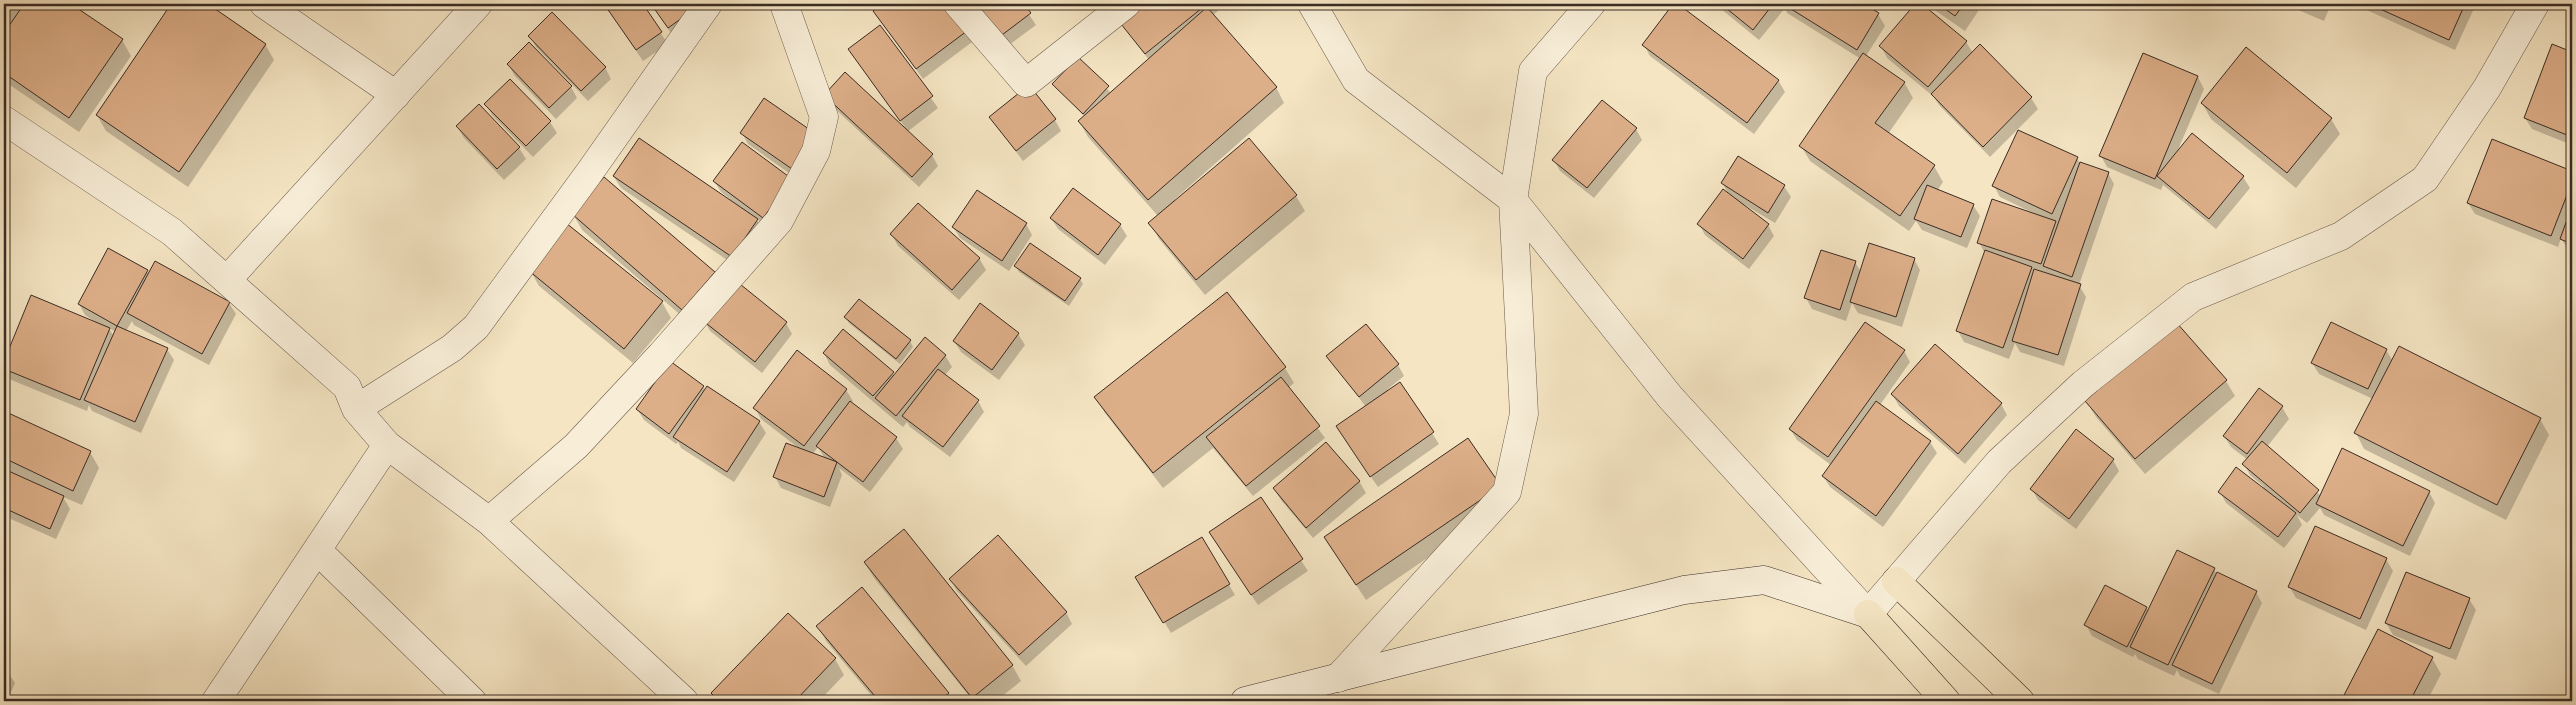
<svg xmlns="http://www.w3.org/2000/svg" width="2576" height="705" font-family="'IM FELL Great Primer',serif">
<style>
.shadow{fill:#0003;fill-rule:evenodd}
.building{fill:#ddaf89;stroke:#3a2c25}
.lines{fill:none;stroke-linecap:round;stroke-linejoin:round}
.minor-casing{stroke:#695a4c;stroke-width:29}
.tertiary-casing{stroke:#695a4c;stroke-width:29}
.secondary-casing{stroke:#3a2c25;stroke-width:29}
.primary-casing{stroke:#3a2c25;stroke-width:29}
.minor{stroke:#f8eed8;stroke-width:28}
.tertiary{stroke:#f8eed8;stroke-width:28}
.secondary{stroke:#f8eed8;stroke-width:28}
.primary{stroke:#f5e5c3;stroke-width:28}
</style>
<rect width="100%" height="100%" fill="#f5e5c3"/>
<filter id="stains"><feTurbulence type="fractalNoise" baseFrequency=".004" numOctaves="4"/><feColorMatrix values="0 0 0 0 .2 0 0 0 0 .09 0 0 0 0 .02 0 0 0 .5 -.17"/></filter>
<radialGradient id="worn" r=".72"><stop offset=".6" stop-color="#630" stop-opacity="0"/><stop offset="1" stop-color="#630" stop-opacity=".3"/></radialGradient>
<!-- shadow -->
<path class="shadow" d="M4,4H69L122,40L131,56L79,132L4,81Z
M173,4H206L265,44L274,60L188,187L106,131L97,115Z
M604,4H641L668,44L643,61Z
M651,4H698L675,39Z
M884,4H945L972,42L923,79L874,11Z
M972,4H1022L1036,25L1005,48Z
M1147,4H1214L1218,11L1213,15L1276,87L1284,103L1175,199L1177,201L1296,196L1305,211L1205,295L1159,239L1150,223L1158,216L1088,137L1079,121L1084,116L1053,84L1078,58L1111,93L1149,60L1122,24Z
M1674,4L1778,80L1785,92L1754,134L1650,56L1644,45Z
M1715,4H1861L1878,14L1885,26L1866,56L1904,82L1913,98L1888,134L1934,166L1943,182L1937,191L1973,205L1980,216L1967,248L1922,230L1916,221L1909,231L1810,161L1801,146L1861,59L1787,13L1785,8L1759,40Z
M1916,4H1920L1966,42L1973,53L1980,46L2031,98L2038,109L1990,157L1939,105L1934,97L1887,58L1881,46Z
M1926,4H1983L1965,31Z
M2284,4H2331L2324,21Z
M2358,4H2476L2455,50L2360,7Z
M880,27L938,108L907,132L932,155L938,166L919,187L832,106L826,95L907,130L849,50Z
M530,36L605,67L611,79L588,101L536,47Z
M2553,46L2572,53V145L2532,129L2525,118Z
M2144,54L2198,77L2204,89L2177,152L2192,135L2243,177L2250,188L2216,229L2163,185L2161,190L2107,167L2101,156Z
M508,64L571,87L577,98L556,119L515,76Z
M510,81L550,122L557,133L533,157L492,115L486,104Z
M765,100L799,180L748,144L742,133Z
M2202,103L2331,119L2340,134L2296,188L2211,119Z
M478,106L519,148L526,159L504,180L464,138L457,126Z
M990,117L1055,120L1061,131L1023,161Z
M1636,129L1642,140L1594,198L1560,171L1554,160Z
M2493,141L2572,172V256L2561,238L2558,247L2475,214L2468,203Z
M2077,158L2080,163L2108,173L2114,184L2079,285L2086,297L2064,366L2020,352L2015,343L2009,359L1964,342L1958,331L1985,254L1979,242L2031,212L2000,197L1994,186Z
M614,177L729,201L730,199L721,192L714,181L791,180L770,229L756,218L763,231L739,268L621,188Z
M1723,184L1784,186L1791,197L1775,223L1743,204L1742,205L1768,225L1774,236L1749,269L1705,235L1699,224L1729,195Z
M1073,190L1120,225L1127,236L1105,265L1058,229L1051,218Z
M573,214L714,273L723,289L691,324L582,230Z
M1026,224L1032,235L1009,271L960,238L953,227Z
M892,235L979,258L986,270L959,300L898,246Z
M1914,259L1920,270L1902,327L1858,313L1852,303L1846,321L1812,309L1806,298L1855,262L1861,272Z
M1016,266L1080,279L1083,284L1069,306L1019,272Z
M530,270L662,302L671,318L633,363L539,286Z
M147,271L149,275L229,303L236,314L209,365L134,325L132,321L126,331L167,349L174,360L141,433L92,411L89,405L87,411L9,379L4,370V364L32,297L100,325L85,315L79,304ZM109,328L116,332L114,337Z
M846,318L910,341L913,347L900,364L849,323Z
M704,320L786,323L792,334L762,373L710,331Z
M844,331L895,376L945,355L952,367L945,375L978,401L984,412L950,457L910,427L907,422L903,427L830,365L824,353Z
M1018,334L1025,345L999,380L961,352L954,341Z
M2386,350L2393,361L2540,419L2549,435L2506,520L2364,449L2356,433L2373,399L2319,374L2312,363Z
M1904,351L1910,362L1880,405L1930,442L1937,453L1883,527L1830,487L1823,476L1831,465L1797,440L1790,429Z
M797,352L846,390L853,401L851,403L896,438L903,449L870,492L839,468L842,475L830,507L781,488L775,477L801,450L761,419L755,408ZM818,447L825,459L812,455Z
M1328,357L1398,365L1404,376L1388,389L1389,391L1400,383L1439,444L1378,487L1344,438L1366,407Z
M1285,368L1294,383L1288,388L1325,438L1253,496L1213,448L1163,488L1105,413L1096,398Z
M2226,381L2235,396L2145,474L2096,417L2087,402Z
M703,387L705,391L759,422L766,433L734,482L681,448L678,442L676,444L644,420L637,409Z
M2259,390L2282,407L2289,419L2267,447L2321,496L2429,492L2435,503L2410,556L2324,515L2320,508L2307,523L2297,515L2302,525L2284,548L2226,503L2220,492L2264,487L2250,475L2244,464L2248,460L2231,447L2224,436Z
M1892,394L2001,404L2007,415L1965,464L1899,406Z
M4,412L90,452L99,468L82,505L63,497L70,509L56,539L4,516Z
M1468,440L1509,502L1366,600L1325,538Z
M2113,460L2119,471L2076,529L2038,500L2032,489Z
M1359,481L1366,493L1313,538L1281,500L1274,489Z
M1261,499L1308,571L1258,605L1217,544Z
M1201,538L1235,595L1171,633L1137,577Z
M2386,559L2393,571L2366,630L2296,598L2289,586Z
M865,563L1012,665L1021,681L996,701H973L874,578Z
M2214,569L2216,573L2256,592L2262,603L2219,694L2180,676L2177,670L2174,676L2138,659L2135,654L2133,657L2092,636L2086,625L2146,607L2149,612Z
M4,572L8,581L4,591Z
M951,580L1066,612L1072,624L1026,666L957,591Z
M861,589L948,694L952,701H876L826,641L818,626Z
M2469,599L2476,610L2456,660L2393,635L2386,623Z
M2379,631L2432,658L2441,674L2427,701H2342Z
M835,659L844,675L819,701H717L712,694Z
M4,667L15,683L7,701H4Z"/>
<!-- building -->
<path class="building" d="M24,4H71L123,39L69,118L4,73V33Z
M171,4H208L266,44L179,172L96,115Z
M604,4H643L662,32L636,50Z
M651,4H699L700,5L668,28Z
M882,4H947L967,31L916,69L873,11Z
M972,4H1024L1031,13L998,38Z
M1145,4H1207L1145,54L1121,24Z
M1673,4H1678L1779,80L1747,123L1642,45Z
M1721,4H1773L1753,30Z
M1783,4H1864L1879,13L1857,50Z
M1915,4H1922L1967,41L1928,87L1879,46Z
M1938,4H1964L1955,16Z
M2302,4H2321L2318,10Z
M2369,4H2465L2449,40Z
M1207,7L1277,87L1148,200L1078,121Z
M552,12L606,67L581,91L528,36Z
M880,25L933,96L900,121L848,49Z
M529,42L572,86L549,108L507,64Z
M1980,44L2032,97L1983,147L1931,94Z
M2552,44L2572,52V137L2524,118Z
M2246,47L2332,118L2287,173L2201,103Z
M1863,53L1905,82L1875,123L1935,165L1900,216L1799,146Z
M2143,53L2198,76L2155,179L2099,156Z
M1078,57L1109,86L1083,114L1052,84Z
M845,72L933,154L912,177L824,95Z
M510,79L551,121L526,146L484,104Z
M1029,85L1056,119L1016,151L989,117Z
M764,98L816,134L792,169L740,133Z
M1602,100L1637,128L1587,188L1552,160Z
M479,104L520,147L497,169L456,126Z
M2018,130L2078,157L2052,214L1992,186Z
M2192,133L2244,176L2209,219L2157,176Z
M639,138L758,219L732,257L613,176Z
M1249,138L1297,195L1196,280L1148,223Z
M2492,139L2572,171V182L2551,236L2467,203Z
M742,142L792,179L763,218L713,181Z
M1738,156L1785,185L1768,213L1721,183Z
M2080,162L2109,172L2072,277L2043,266Z
M604,177L715,272L682,310L572,214Z
M1927,185L1974,204L1961,237L1914,219Z
M1073,188L1121,224L1098,255L1050,218Z
M1723,189L1769,224L1743,259L1697,224Z
M977,190L1027,223L1002,261L952,227Z
M1992,199L2056,221L2041,264L1977,243Z
M918,203L980,258L952,290L890,234Z
M2572,206V244L2560,239Z
M566,223L663,301L624,349L528,270Z
M1030,243L1081,278L1065,301L1014,266Z
M1869,243L1915,258L1896,317L1850,302Z
M108,248L148,270L117,326L78,304Z
M1821,250L1856,261L1840,310L1804,298Z
M1985,250L2032,267L2003,348L1956,331Z
M155,261L230,302L202,354L127,313Z
M2034,269L2081,284L2058,355L2012,341Z
M735,280L787,322L755,362L702,320Z
M1227,292L1286,367L1153,473L1094,397Z
M31,295L110,328L80,400L4,369V361Z
M859,299L911,340L896,359L844,317Z
M980,303L1019,333L992,370L953,341Z
M1865,322L1905,350L1828,457L1789,429Z
M2176,322L2227,380L2135,459L2085,401Z
M2331,322L2387,349L2368,389L2311,363Z
M1366,324L1399,364L1359,397L1326,356Z
M117,326L168,348L135,422L84,400Z
M843,329L894,372L873,396L823,353Z
M925,337L946,355L896,416L875,398Z
M1935,344L2002,403L1958,454L1891,394Z
M2399,346L2541,418L2497,505L2354,433Z
M797,350L847,389L804,446L753,408Z
M670,361L704,386L669,434L636,409Z
M938,369L979,400L943,447L902,416Z
M1281,377L1320,426L1246,486L1206,437Z
M1400,382L1434,432L1370,477L1336,426Z
M707,386L760,421L727,472L673,437Z
M2259,388L2283,406L2247,454L2223,436Z
M850,401L897,437L863,482L816,446Z
M1876,401L1931,441L1876,516L1822,476Z
M4,411L91,451L73,491L4,458Z
M2076,429L2114,459L2069,519L2030,489Z
M1468,438L1501,486L1356,585L1324,537Z
M2262,441L2319,490L2300,513L2242,464Z
M1326,442L1360,481L1306,528L1273,488Z
M786,443L837,462L824,497L773,477Z
M2342,448L2430,491L2403,546L2316,504Z
M2236,467L2296,513L2278,537L2218,492Z
M4,469L64,496L50,529L4,508Z
M1261,497L1303,559L1251,595L1209,532Z
M2315,526L2387,558L2360,619L2288,587Z
M904,529L1013,665L972,698L864,562Z
M998,535L1067,612L1019,655L949,579Z
M1202,537L1230,584L1163,623L1135,577Z
M2177,550L2215,568L2168,665L2130,647Z
M2217,572L2257,591L2212,684L2172,665Z
M2406,572L2470,598L2450,649L2385,623Z
M2105,585L2147,607L2127,647L2084,625Z
M862,587L949,693L940,701H879L816,626Z
M788,613L836,658L795,701H719L711,693Z
M2378,629L2433,657L2410,701H2341Z"/>
<g class="lines">
<defs>
<path id="minor" d="M264,4L396,95
M958,4L1026,83L1126,4
M4,120L172,232L347,387L356,409L387,445L216,701
M227,280L478,4
M356,409L452,348L476,327L589,173L708,4
M387,445L489,521L684,701
M489,521L576,446L661,355L779,221L816,151L824,117L784,4
M317,550L472,701
M1338,678L1507,492L1524,414L1513,200L1533,71L1591,4"/>
<path id="tertiary" d="M1312,4L1356,80L1513,200L1670,397L1868,614L1999,462L2083,384L2193,297L2341,236L2425,179L2487,88L2535,4"/>
<path id="secondary" d="M1245,701L1684,590L1764,580L1868,614"/>
<path id="primary" d="M1896,581L2020,701
M1868,614L1946,701"/>
</defs>
<!-- minor casing -->
<use href="#minor" class="minor-casing"/>
<!-- tertiary casing -->
<use href="#tertiary" class="tertiary-casing"/>
<!-- secondary casing -->
<use href="#secondary" class="secondary-casing"/>
<!-- primary casing -->
<use href="#primary" class="primary-casing"/>
<!-- minor -->
<use href="#minor" class="minor"/>
<!-- tertiary -->
<use href="#tertiary" class="tertiary"/>
<!-- secondary -->
<use href="#secondary" class="secondary"/>
<!-- primary -->
<use href="#primary" class="primary"/>
</g>
<!-- margin -->
<rect width="2576" height="705" fill="none" stroke="#f5e5c3" stroke-width="20"/>
<rect x="5" y="5" width="2566" height="695" fill="none" stroke="#3a2c25" stroke-width="2.5"/>
<rect x="10" y="10" width="2556" height="685" fill="none" stroke="#3a2c25"/>
<rect width="100%" height="100%" filter="url(#stains)"/>
<rect width="100%" height="100%" fill="url(#worn)"/>
</svg>
